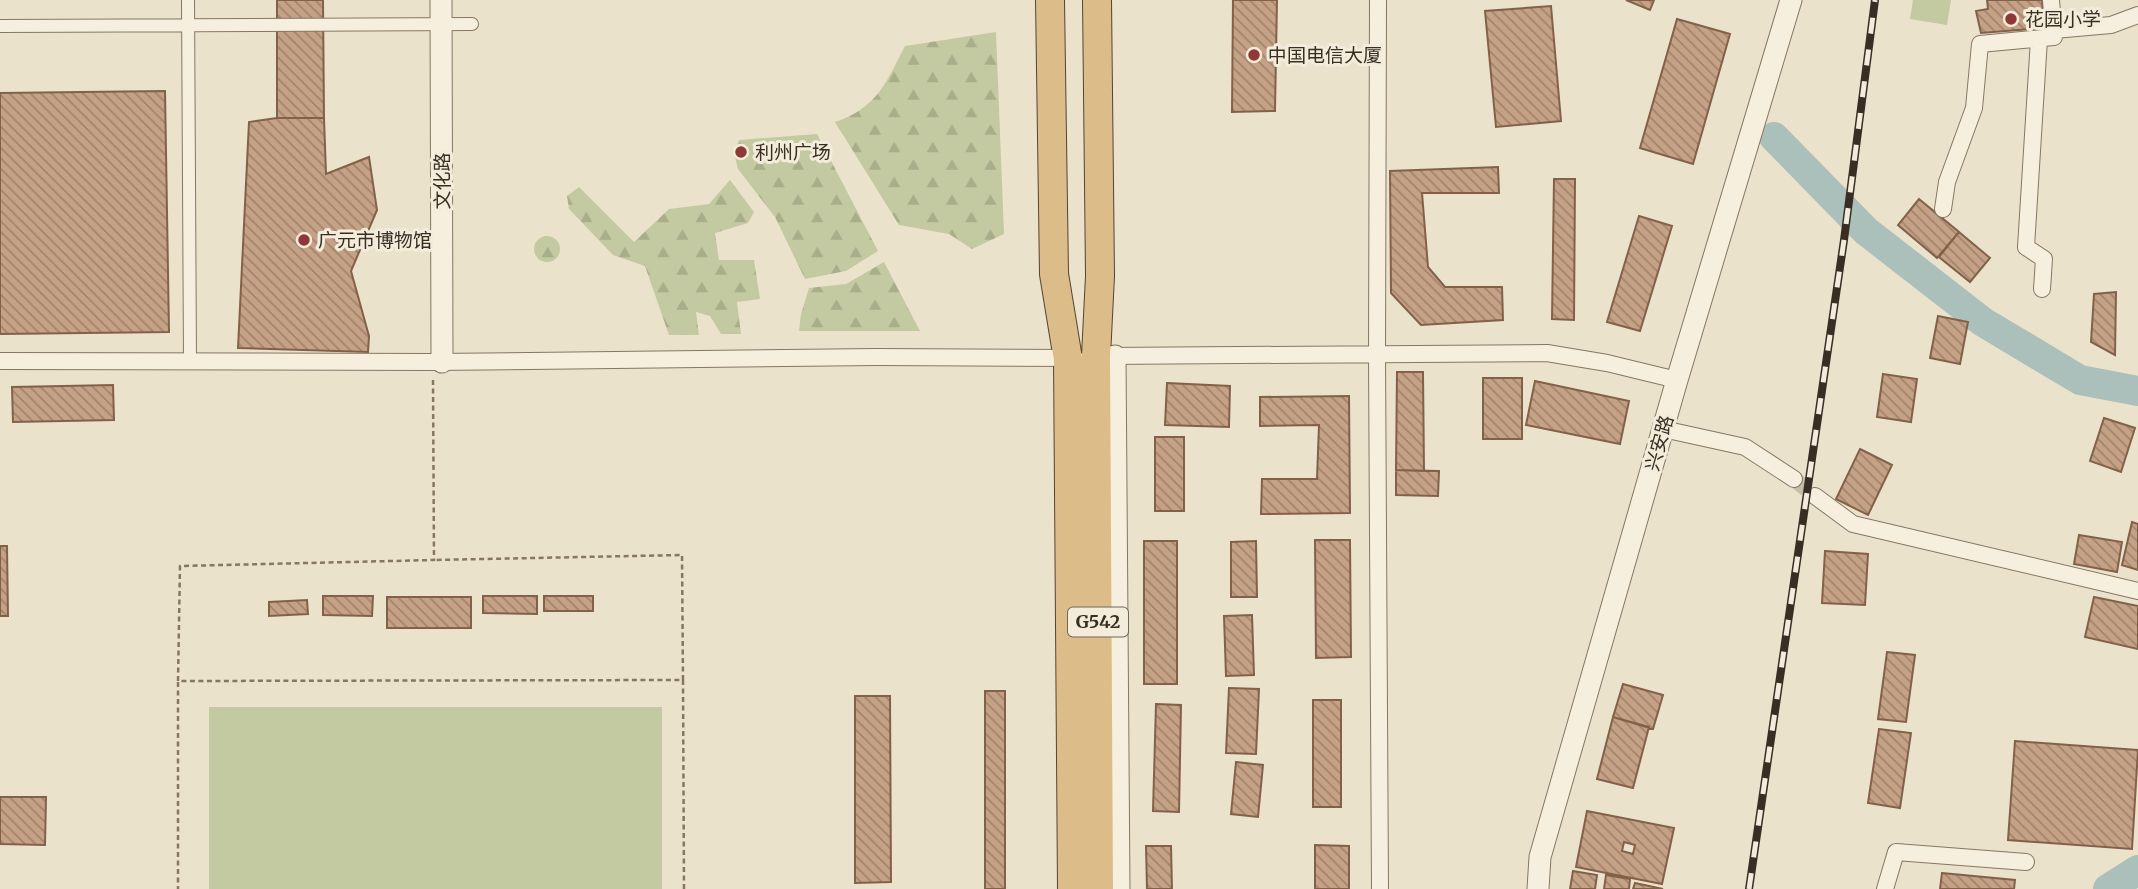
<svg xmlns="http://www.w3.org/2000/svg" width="2138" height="889" font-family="Merriweather,'Noto Sans SC',serif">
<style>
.grass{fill:#c3c9a0}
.forest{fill:url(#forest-firs)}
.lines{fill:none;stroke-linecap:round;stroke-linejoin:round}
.river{stroke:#abc0ba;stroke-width:30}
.building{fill:url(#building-back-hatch);stroke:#836149;stroke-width:2;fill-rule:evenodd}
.minor-tunnel{stroke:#c7beaa;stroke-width:16;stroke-dasharray:16 8;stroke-linecap:butt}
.pedestrian-casing{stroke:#877661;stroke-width:14}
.minor-casing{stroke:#877661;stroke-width:18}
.tertiary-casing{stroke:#877661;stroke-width:23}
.trunk-casing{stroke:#554434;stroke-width:30}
.path{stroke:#877661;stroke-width:2.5;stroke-dasharray:5 3.5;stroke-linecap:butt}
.pedestrian{stroke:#f6efde;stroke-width:12}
.minor{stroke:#f6efde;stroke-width:16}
.tertiary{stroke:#f6efde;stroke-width:21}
.trunk{stroke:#dcbc88;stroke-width:28}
.rail-casing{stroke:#392e23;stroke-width:8}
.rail{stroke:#f3ecdb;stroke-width:5;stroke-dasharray:16;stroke-linecap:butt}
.poi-dot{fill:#903837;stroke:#f3ecdb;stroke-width:2.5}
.labels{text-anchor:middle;stroke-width:6;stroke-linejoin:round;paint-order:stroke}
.shield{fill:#f3ecdb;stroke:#71675a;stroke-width:2}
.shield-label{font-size:18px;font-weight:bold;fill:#392e23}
.poi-label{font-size:19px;fill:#392e23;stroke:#f3ecdb;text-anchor:start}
.street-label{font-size:19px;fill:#392e23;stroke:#f3ecdb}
</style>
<defs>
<pattern id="forest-firs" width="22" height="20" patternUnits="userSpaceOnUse" patternTransform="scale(1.75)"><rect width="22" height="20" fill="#c3c9a0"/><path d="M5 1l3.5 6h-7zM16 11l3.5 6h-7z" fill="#a8ad8a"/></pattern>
<pattern id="building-back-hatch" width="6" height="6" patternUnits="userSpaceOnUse" patternTransform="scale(1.75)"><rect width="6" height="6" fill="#c5a186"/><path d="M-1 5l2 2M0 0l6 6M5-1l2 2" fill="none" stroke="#a1846d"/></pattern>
</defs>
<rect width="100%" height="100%" fill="#ebe2cc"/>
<!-- grass -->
<path class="grass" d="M1913,0H1951L1947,25L1910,19Z
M209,707H662V889H209Z"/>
<!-- forest -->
<path class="forest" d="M996,32L1004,234L972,249L949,234L899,225L835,122C877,108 886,83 905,46Z
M817,134L878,251L846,271L805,279L775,217L738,169L734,153L739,140Z
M730,180L754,212L748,223L715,233L719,260H754L760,299L737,302L741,334H721L710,316L696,312L699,335H669L645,266L613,255L569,209L567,196L579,187L634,242L669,209L709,204Z
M534 249a13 13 0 1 1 26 0a13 13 0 1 1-26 0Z
M884,262L920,331H799L801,314L809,288L846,284Z"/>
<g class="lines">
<!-- river -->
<path class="river" d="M1774,137L1866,231L1983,322L2080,380L2138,391
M2108,889L2138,870"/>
</g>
<!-- building -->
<path class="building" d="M277,0H323L324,118H277Z
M1233,0H1277L1275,111L1232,112Z
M1626,0H1654L1650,10Z
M1987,0H2042L2044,28L1981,33L1976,11L1988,9Z
M1551,6L1561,121L1496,127L1485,11Z
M1677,19L1730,34L1693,164L1640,148Z
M165,91L169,332L0,334V93Z
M277,118H324L326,174L369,157L377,210L351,271L369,336L368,352L238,348L249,122Z
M1498,167L1499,193H1422L1428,267L1445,287H1502L1503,320L1421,325L1391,293L1390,171Z
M1554,179H1575L1574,320L1552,319Z
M1919,199L1959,232L1937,258L1898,225Z
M1639,216L1672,226L1640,331L1607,322Z
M1959,232L1990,258L1970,282L1939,257Z
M2116,292L2115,355L2091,342L2094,294Z
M1938,316L1968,322L1960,364L1930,358Z
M1397,372H1423L1424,471L1396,470Z
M1883,374L1917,379L1911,422L1877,417Z
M1483,378H1522V439H1483Z
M1535,381L1629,401L1620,444L1526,425Z
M1167,383L1230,386L1229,427L1165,425Z
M113,385L114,420L13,422L12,387Z
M1349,396L1350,513L1261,514L1262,479H1317L1319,425L1260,426V397Z
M2104,418L2135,428L2121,472L2090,461Z
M1155,437H1184V511H1155Z
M1860,449L1892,465L1868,515L1836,499Z
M1396,470L1439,471L1438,496L1396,495Z
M2132,522L2138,524V570L2122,565Z
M2079,535L2122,542L2117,572L2074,564Z
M1315,540H1350L1351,657L1316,658Z
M1144,541H1177V684H1144Z
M1256,541L1257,597H1231V542Z
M0,546H7L8,616H0Z
M1825,551L1868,554L1865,605L1822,603Z
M323,596H373L372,616L323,615Z
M483,596H537V614L483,613Z
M544,596H593V611H544Z
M387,597H471V628H387Z
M2094,597L2138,606V649L2085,637Z
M307,600L308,614L269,616V602Z
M1252,615L1254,675L1226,676L1224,616Z
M1887,652L1915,655L1906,722L1878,719Z
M1623,684L1663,695L1653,729L1613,717Z
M1229,688L1259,689L1256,754L1226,753Z
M985,691H1005V889H985Z
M855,696H890L891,882L855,883Z
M1313,700H1341V807H1313Z
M1156,704L1181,705L1179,812L1153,811Z
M1613,717L1649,727L1633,788L1597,779Z
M1879,729L1911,733L1900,808L1868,803Z
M2015,741L2138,750L2132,849L2008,840Z
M1236,762L1263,765L1258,817L1231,814Z
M0,797H46L45,845L0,844Z
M1587,811L1674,828L1662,884L1576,867ZM1624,842L1635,845L1633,854L1622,851Z
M1315,845L1349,846V889H1315Z
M1146,846H1171L1172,889H1147Z
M1573,871L1597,875L1595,889H1570Z
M1942,873L2015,880L2014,889H1940Z
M1606,875L1630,879L1629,889H1604Z
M1635,883L1663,889H1633Z"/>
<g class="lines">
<!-- minor-tunnel -->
<path class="minor-tunnel" d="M1794,479L1815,496"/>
<defs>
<path id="pedestrian" d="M188,0L190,362
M0,26L472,24"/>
<path id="minor" d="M1378,0L1377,356L1380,889
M2054,30L2111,25L2138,15
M2039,39L2026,247L2044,259L2042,289
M1943,209L1947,182L1974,108L1980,44L2054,37L2051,0
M1105,356L1547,353L1607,363L1677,380
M0,361L433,362L876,357L1075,358
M1663,429L1745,447L1794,479
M1815,496L1853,524L2138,591
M1885,889L1896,852L2026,862"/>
<path id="tertiary" d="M441,0L442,362
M1115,356L1119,889
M1538,889L1540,857L1677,380L1791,0"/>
<path id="trunk" d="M1050,0L1054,274L1068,359L1072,889
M1097,0L1100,276L1096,356L1099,889"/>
</defs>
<!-- pedestrian casing -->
<use href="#pedestrian" class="pedestrian-casing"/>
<!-- minor casing -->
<use href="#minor" class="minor-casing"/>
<!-- tertiary casing -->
<use href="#tertiary" class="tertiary-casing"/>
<!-- trunk casing -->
<use href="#trunk" class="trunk-casing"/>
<!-- path -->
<path class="path" d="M433,380L434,560L180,566L178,681L683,680L682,555L434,560
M683,680L684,889
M178,682V889"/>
<!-- pedestrian -->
<use href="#pedestrian" class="pedestrian"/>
<!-- minor -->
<use href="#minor" class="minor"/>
<!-- tertiary -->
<use href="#tertiary" class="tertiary"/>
<!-- trunk -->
<use href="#trunk" class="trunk"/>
<defs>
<path id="rail" d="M1749,889L1844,240L1875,0"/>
</defs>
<!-- rail casing -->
<use href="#rail" class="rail-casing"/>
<!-- rail -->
<use href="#rail" class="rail"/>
</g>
<!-- markers -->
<g class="poi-dot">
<circle cx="2011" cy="19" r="7"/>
<circle cx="1254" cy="55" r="7"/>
<circle cx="741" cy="152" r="7"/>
<circle cx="304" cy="240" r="7"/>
</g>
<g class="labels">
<!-- shield labels -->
<rect class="shield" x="1068" y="607.5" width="60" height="29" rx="5"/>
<g class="shield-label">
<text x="1098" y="628">G542</text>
</g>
<!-- poi labels -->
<g class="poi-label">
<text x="2025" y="26">花园小学</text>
<text x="1268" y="62">中国电信大厦</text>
<text x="755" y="159">利州广场</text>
<text x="318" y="247">广元市博物馆</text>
</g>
<!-- street labels -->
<g class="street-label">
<text transform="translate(442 181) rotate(-90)" y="7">文化路</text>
<text transform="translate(1659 443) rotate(-74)" y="7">兴安路</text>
</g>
</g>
</svg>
